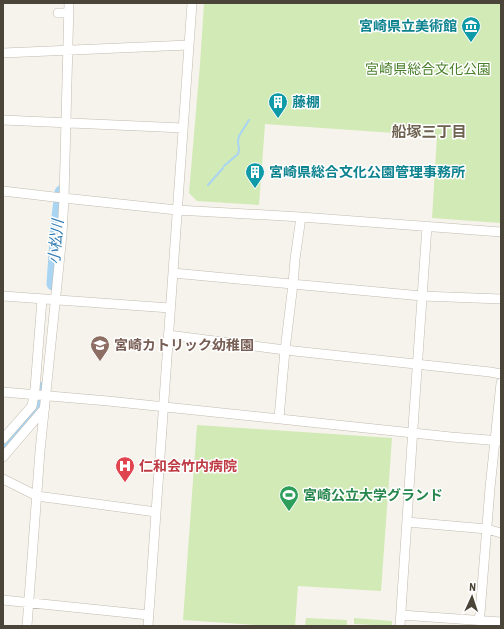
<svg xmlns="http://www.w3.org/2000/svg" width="504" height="629" font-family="'Roboto Condensed','Noto Sans JP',sans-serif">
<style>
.green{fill:#d2eab5}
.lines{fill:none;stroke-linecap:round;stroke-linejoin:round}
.stream{stroke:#a9d4f2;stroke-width:2}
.river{stroke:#a9d4f2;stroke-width:13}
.minor-casing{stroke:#c2bbae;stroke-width:10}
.minor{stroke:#fff;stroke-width:9}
.labels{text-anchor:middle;stroke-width:3;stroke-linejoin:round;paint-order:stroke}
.culture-label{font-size:14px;font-weight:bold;fill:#0d838f;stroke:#fff;text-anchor:start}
.park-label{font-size:14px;fill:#4a7f2a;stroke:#fff}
.education-label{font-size:14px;font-weight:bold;fill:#785e54;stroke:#fff;text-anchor:start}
.health-label{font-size:14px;font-weight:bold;fill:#be3a42;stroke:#fff;text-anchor:start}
.leisure-label{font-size:14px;font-weight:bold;fill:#27864d;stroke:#fff;text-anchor:start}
.neighbourhood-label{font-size:15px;font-weight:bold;fill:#6e6250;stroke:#fff}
.water-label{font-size:15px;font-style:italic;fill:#2e7ab2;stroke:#fff}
</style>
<rect width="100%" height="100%" fill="#f6f3ec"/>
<!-- green -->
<path class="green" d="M204,3H501V223L432,218L437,136L265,124L259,205L197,201L189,193L200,64Z
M197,425L392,438L381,591L298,586L295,626H272L183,620Z
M306,618L347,620V626H305Z
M354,618L392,621V626L354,624Z"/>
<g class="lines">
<!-- stream -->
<path class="stream" d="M224,166L238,154L239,150L238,141L239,136L249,120
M208,185L223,168"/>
<!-- river -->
<path class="river" d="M53,284L57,225L61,192
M3,448L28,417L42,403L44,388"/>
<defs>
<path id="minor" d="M58,13H69
M3,53L189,45
M3,120L183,128
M3,191L54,197L177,210L301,217L501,232
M173,273L422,296L501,299
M3,296L170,308
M168,335L285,350L490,372L501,374
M3,392L108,401L451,437L501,441
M279,418L285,350L293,284L295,259L301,217
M3,439L32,406L35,389L42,299
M3,457L45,408
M3,479L37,496L156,512
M407,522L487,529L501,533
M3,600L149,615
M401,615L501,622
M27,626L40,451L62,235L64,198L69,3
M148,626L192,3
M400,626C409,493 417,359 427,226
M479,626L490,488L501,383"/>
</defs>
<!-- minor casing -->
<use href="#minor" class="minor-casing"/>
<!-- minor -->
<use href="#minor" class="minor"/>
</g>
<!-- icons -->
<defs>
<symbol id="museum-pin" viewBox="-11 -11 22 30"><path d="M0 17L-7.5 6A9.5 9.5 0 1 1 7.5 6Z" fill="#0f9aa8" stroke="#fff"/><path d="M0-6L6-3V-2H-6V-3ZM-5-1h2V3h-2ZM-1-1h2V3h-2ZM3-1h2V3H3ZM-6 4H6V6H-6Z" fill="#fff"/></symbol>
<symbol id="building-pin" viewBox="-11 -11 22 30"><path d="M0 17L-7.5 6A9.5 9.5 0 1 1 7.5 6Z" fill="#0f9aa8" stroke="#fff"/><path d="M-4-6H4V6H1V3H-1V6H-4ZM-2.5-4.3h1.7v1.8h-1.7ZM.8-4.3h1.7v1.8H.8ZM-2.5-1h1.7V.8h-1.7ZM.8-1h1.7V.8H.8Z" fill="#fff"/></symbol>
<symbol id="school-pin" viewBox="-11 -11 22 30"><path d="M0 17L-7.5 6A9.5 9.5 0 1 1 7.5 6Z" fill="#8d6e63" stroke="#fff"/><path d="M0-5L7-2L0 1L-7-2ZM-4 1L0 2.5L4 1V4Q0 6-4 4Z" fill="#fff"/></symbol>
<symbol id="hospital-pin" viewBox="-11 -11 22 30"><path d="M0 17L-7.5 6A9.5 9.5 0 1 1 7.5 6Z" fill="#e0444e" stroke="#fff"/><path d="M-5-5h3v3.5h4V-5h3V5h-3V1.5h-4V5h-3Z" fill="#fff"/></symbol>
<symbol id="stadium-pin" viewBox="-11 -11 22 30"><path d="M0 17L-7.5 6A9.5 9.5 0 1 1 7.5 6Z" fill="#2e9e5b" stroke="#fff"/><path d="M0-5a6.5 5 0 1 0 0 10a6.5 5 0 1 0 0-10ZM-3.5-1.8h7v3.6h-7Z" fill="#fff"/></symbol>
</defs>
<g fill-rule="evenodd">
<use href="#museum-pin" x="460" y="15" width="22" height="30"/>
<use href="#building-pin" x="267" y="91" width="22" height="30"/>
<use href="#building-pin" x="244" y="161" width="22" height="30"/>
<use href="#school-pin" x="89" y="334" width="22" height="30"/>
<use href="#hospital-pin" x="114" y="455" width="22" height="30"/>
<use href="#stadium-pin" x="278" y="484" width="22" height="30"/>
</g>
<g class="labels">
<!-- culture labels -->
<g class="culture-label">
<text x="457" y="31" text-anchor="end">宮崎県立美術館</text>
<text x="292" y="107">藤棚</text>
<text x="269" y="177">宮崎県総合文化公園管理事務所</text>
</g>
<!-- park labels -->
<g class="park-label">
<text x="428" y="74">宮崎県総合文化公園</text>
</g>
<!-- education labels -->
<g class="education-label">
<text x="114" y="350">宮崎カトリック幼稚園</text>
</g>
<!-- health labels -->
<g class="health-label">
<text x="139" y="471">仁和会竹内病院</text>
</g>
<!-- leisure labels -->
<g class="leisure-label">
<text x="303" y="500">宮崎公立大学グランド</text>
</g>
<!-- neighbourhood labels -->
<g class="neighbourhood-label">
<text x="429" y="137">船塚三丁目</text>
</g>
<!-- water labels -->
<g class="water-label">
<text transform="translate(56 242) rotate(-85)" y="5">小松川</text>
</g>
</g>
<!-- border -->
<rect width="504" height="629" fill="none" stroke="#4b4439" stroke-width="8"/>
<!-- north arrow -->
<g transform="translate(472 597) rotate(3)" stroke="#ffffff" stroke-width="3" paint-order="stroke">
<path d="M0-3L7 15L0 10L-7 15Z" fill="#4b4439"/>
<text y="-6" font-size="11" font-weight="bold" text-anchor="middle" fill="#4b4439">N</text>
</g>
</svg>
